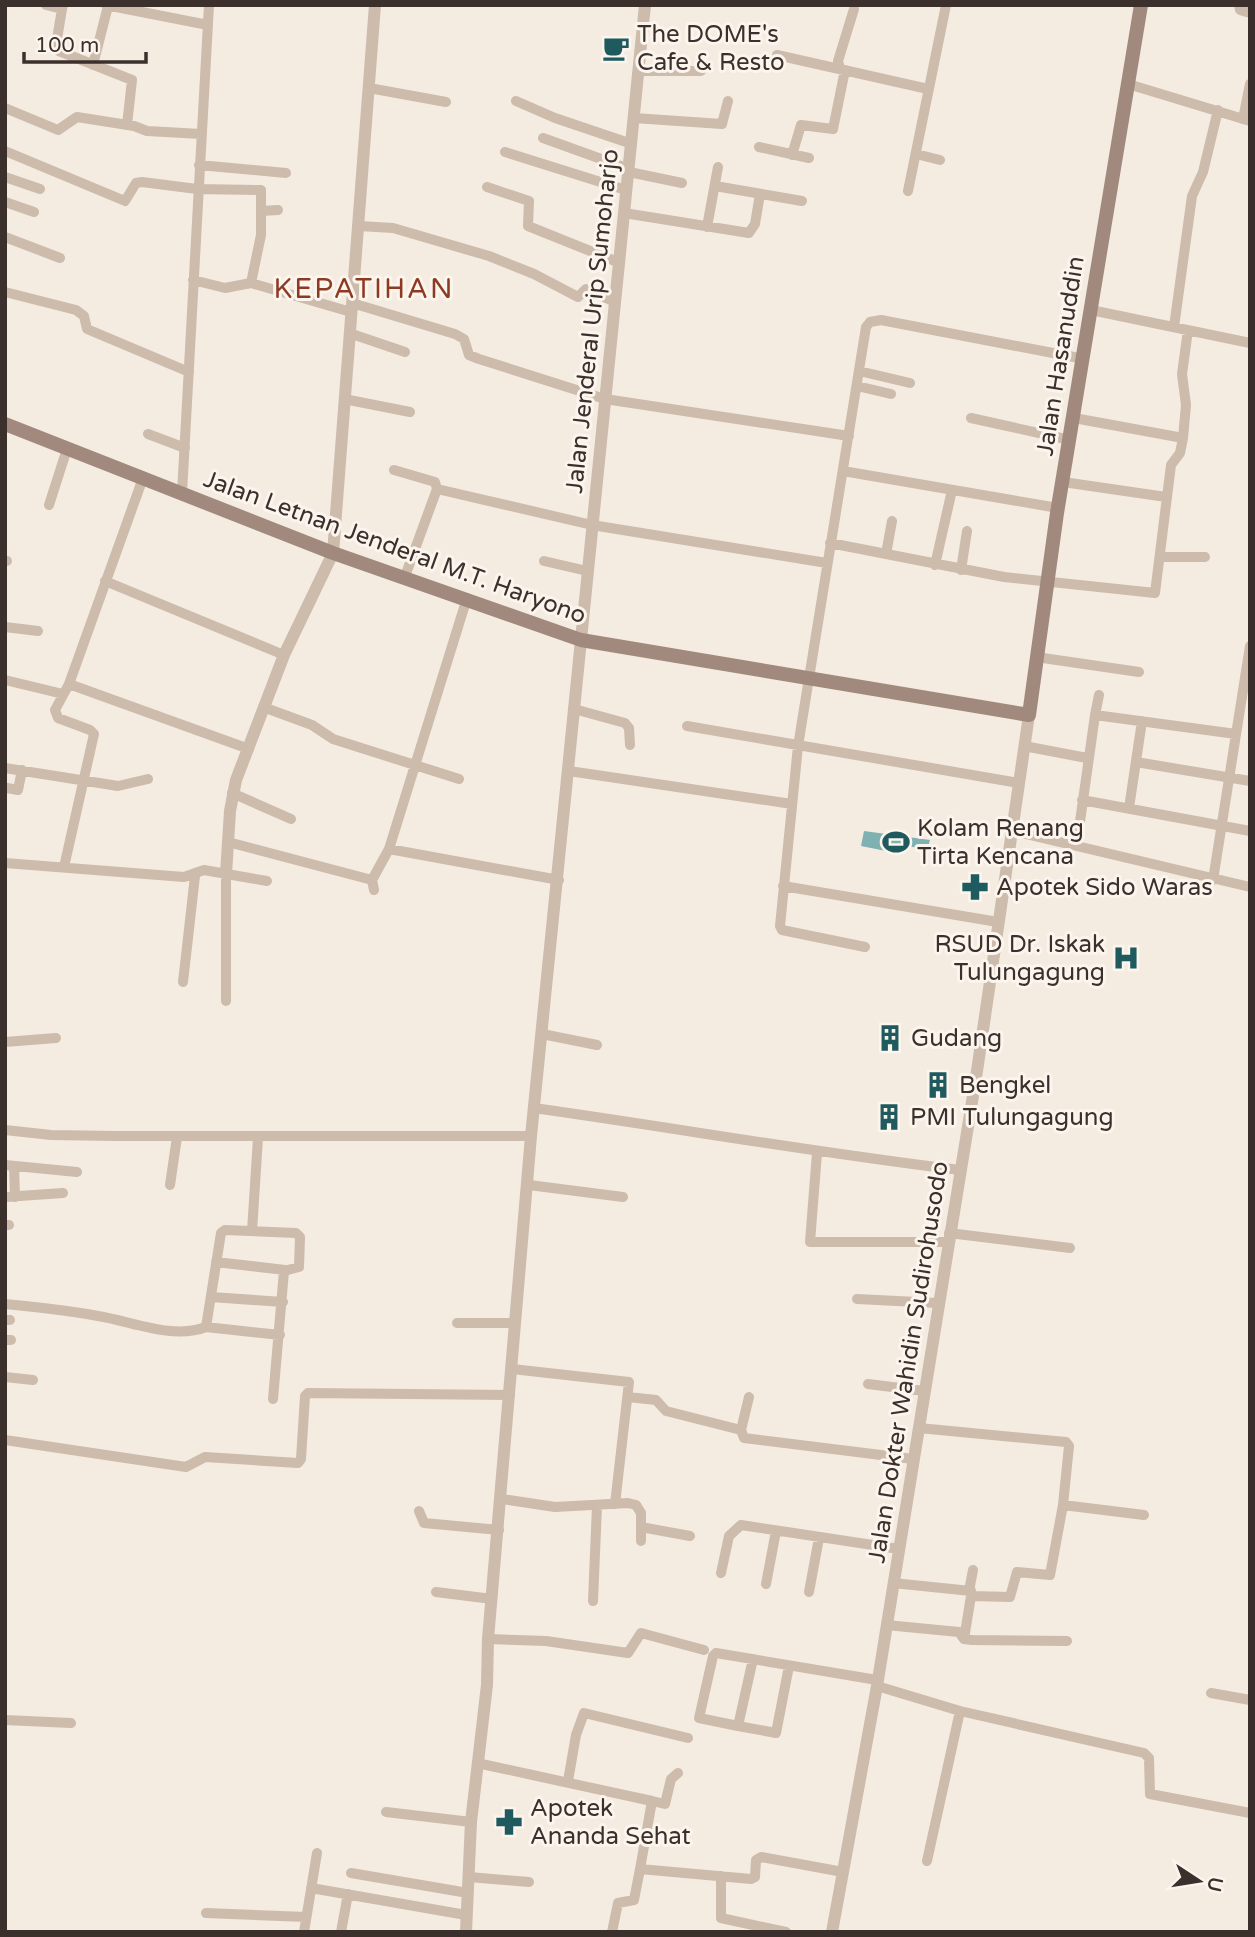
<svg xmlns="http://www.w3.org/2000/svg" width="1255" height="1937" font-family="'Varela Round',sans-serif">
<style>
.water{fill:#7fb0b2}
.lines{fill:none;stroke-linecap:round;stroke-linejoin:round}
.minor{stroke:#cdbbac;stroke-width:10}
.tertiary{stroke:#cdbbac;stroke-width:12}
.secondary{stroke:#a18a7d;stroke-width:14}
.labels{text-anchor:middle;stroke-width:6;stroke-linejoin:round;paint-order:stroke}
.poi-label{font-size:24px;fill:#3b302b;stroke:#fbf5ee;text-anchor:start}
.street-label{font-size:24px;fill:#3b302b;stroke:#fbf5ee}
.quarter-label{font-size:28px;letter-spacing:2px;fill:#8c3b22;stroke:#fbf5ee}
</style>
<rect width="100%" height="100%" fill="#f4ebe1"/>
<!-- water -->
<path class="water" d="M864,831L930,840L927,850L899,844L896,853L861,846Z"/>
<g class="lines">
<!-- minor -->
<path class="minor" d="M46,5L62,9L63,5
M106,5L208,25
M1239,5L1240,10L1250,13
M62,9L56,45L59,51L132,80L127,125
M777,55L928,89
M93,65L108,6
M840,69L838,61L854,9
M638,71H701
M1128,84L1250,121
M369,88L446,102
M516,101L555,118L632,144
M5,108L58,130L77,117L134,126L147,131L201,134
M634,118L722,124L728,101
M1243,119L1250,84
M543,138L629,169
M759,147L809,158
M5,151L125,201L136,183L142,182L197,189L261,190V235L251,283
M505,152L626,190
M916,154L940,160
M792,155L801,125L833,129L845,70
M199,165L286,173
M629,172L682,183
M5,177L40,189
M715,186L802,201
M487,187L529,201L528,226L620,263
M908,191L946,5
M5,202L34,212
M261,211L278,210
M624,213L749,233L755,224L760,194
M359,226L393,228L489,256L534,274L578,297L586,289L615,302
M707,227L718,167
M5,237L60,258
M193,280L225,288L251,283L351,312
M5,292L76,310L84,316L87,329L189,372
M352,303L455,334L464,339L469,355L479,359L605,399L849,436
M1091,310L1250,343
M1174,327L1192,196L1203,172L1218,110
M349,333L405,352
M859,371L910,383
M857,386L891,394
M344,399L410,412
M971,418L1070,440
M1074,418L1183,438
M148,434L185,448
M394,470L435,482L437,489
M843,471L1058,508
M1063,482L1166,497
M182,493L209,5
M49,505L67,449
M830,543L1004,577L1155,593L1171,465L1180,453L1183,438L1186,405L1182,374L1188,330
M886,554L892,521
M1160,557H1205
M5,561H7
M544,561L587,571
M935,565L952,490
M961,570L967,531
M404,579L437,489L592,525L827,563
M105,581L284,655
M5,627L38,631
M1036,657L1139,672
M5,680L63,694
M69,684L249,749
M263,707L312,725L333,739L459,779
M574,709L625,723L629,728L630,745
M1095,715L1099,695
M687,726L1019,783
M1024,746L1087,758
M1136,762L1250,781
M5,768L118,786L148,779
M569,771L792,804
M7,788L18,790L22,770
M232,793L291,819
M1082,800L1250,831
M1129,808L1142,721
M1013,831L1250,887
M228,842L372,880
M1077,843L1095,715L1236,734
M389,849L559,880
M5,863L184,877L204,870L267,881
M64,867L94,734L90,730L58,718L55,710L69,684L143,478
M1213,880L1250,646
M783,886L998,922
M374,890L372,880L389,849L467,598
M865,947L782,930L780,926L798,746L866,327L870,322L881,320L1084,359
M183,982L195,876
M226,1001V874
M542,1034L597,1045
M5,1042L56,1038
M534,1108C676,1128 817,1153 960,1170
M5,1130L51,1135L114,1136H531
M817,1153L810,1242H948
M5,1165L77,1172
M14,1166L15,1197
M170,1185L177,1137
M529,1185L623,1197
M5,1197L63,1193
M5,1225H9
M252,1231L258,1138
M949,1233L1070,1248
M216,1262L285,1270
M211,1297L283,1302
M857,1299L937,1303
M5,1304C36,1307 67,1310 98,1316C131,1321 173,1340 206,1327
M5,1320H10
M457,1323H515
M5,1340H11
M512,1369L629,1382L615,1504
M5,1377L33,1380
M868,1384L924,1391
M628,1397L656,1400L666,1411L741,1430
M749,1397L741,1430L744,1438L913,1459
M273,1399L284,1271L299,1267L300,1237L296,1233L225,1230L221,1233L206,1327L280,1335
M919,1428L1066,1442L1069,1446L1063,1505L1050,1575L1017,1572L1010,1597L971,1596L964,1639
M5,1440L186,1467L205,1457L298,1463L301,1459L305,1396L308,1393L510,1395
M502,1499L555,1507L628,1503L636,1505L641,1513V1541
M1063,1505L1144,1515
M419,1511L424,1523L499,1530
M641,1527L690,1536
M721,1573L729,1536L741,1525L899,1549
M893,1583L971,1591V1596
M766,1584L776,1531
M969,1591L973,1570
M436,1592L492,1599
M809,1592L819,1538
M593,1601L597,1506
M886,1625L959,1632L964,1639L972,1640L1067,1641
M488,1639L546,1641L628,1653L641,1633L704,1650
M753,1659L738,1726L699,1718L713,1656L716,1653L877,1680
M877,1686L960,1711L1144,1753L1149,1758L1150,1794L1250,1813
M1211,1693L1250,1700
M5,1720L71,1723
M738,1726L776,1733L789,1666
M477,1763L652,1801L640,1869L751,1879L755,1877L756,1860L761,1857L843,1872
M568,1781L576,1735L584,1713L688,1738
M652,1801L665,1804L671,1779L678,1773
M386,1812L471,1822
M927,1861L960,1711
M351,1873L468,1893
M721,1876V1918L786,1932
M469,1877L529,1882
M311,1888L466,1915
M206,1913L306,1917
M304,1932L317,1853
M341,1932L348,1894
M612,1932L618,1903L634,1900L640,1869"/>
<!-- tertiary -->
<path class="tertiary" d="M226,874L230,811L236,780L284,655L333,553L375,5
M466,1932L471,1822L487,1685L488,1639L531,1136L645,5
M832,1932L877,1686L977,1071L1029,715"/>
<!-- secondary -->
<path class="secondary" d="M5,424L333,553L581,640L1029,715L1057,513L1141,5"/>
</g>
<!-- icons -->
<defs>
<symbol id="cafe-bare" viewBox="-9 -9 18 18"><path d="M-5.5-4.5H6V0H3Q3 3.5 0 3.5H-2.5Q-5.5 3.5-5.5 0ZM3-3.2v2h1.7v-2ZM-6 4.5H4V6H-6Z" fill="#1f5a5e" stroke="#fbf5ee" stroke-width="2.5" paint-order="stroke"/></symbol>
<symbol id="stadium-bare" viewBox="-9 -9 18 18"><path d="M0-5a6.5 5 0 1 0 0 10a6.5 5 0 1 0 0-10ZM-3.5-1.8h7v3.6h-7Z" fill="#1f5a5e" stroke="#fbf5ee" stroke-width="2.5" paint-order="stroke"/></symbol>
<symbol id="pharmacy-bare" viewBox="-9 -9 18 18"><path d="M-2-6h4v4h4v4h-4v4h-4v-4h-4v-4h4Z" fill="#1f5a5e" stroke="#fbf5ee" stroke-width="2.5" paint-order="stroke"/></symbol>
<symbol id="hospital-bare" viewBox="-9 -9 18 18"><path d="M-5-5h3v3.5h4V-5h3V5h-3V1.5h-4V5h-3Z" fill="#1f5a5e" stroke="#fbf5ee" stroke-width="2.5" paint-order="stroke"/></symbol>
<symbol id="building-bare" viewBox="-9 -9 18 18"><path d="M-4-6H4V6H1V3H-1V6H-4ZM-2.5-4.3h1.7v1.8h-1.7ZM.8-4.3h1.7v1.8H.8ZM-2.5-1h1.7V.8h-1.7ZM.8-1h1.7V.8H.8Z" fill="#1f5a5e" stroke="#fbf5ee" stroke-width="2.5" paint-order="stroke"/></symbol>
</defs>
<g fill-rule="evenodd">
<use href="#cafe-bare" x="597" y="29" width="38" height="38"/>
<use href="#stadium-bare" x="877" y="823" width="38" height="38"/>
<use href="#pharmacy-bare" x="956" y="868" width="38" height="38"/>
<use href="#hospital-bare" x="1107" y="939" width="38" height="38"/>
<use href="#building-bare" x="871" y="1019" width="38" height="38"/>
<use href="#building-bare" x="919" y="1066" width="38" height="38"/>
<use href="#building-bare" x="870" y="1098" width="38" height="38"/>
<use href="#pharmacy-bare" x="490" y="1803" width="38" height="38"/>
</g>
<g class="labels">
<!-- poi labels -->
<g class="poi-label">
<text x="637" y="42">The DOME's<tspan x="637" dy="28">Cafe &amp; Resto</tspan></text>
<text x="917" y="836">Kolam Renang<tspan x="917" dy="28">Tirta Kencana</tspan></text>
<text x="996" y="895">Apotek Sido Waras</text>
<text x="1105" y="952" text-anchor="end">RSUD Dr. Iskak<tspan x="1105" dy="28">Tulungagung</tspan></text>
<text x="911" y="1046">Gudang</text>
<text x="959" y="1093">Bengkel</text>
<text x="910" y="1125">PMI Tulungagung</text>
<text x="530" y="1816">Apotek<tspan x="530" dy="28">Ananda Sehat</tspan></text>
</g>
<!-- street labels -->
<g class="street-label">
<text transform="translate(592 321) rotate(-84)" y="8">Jalan Jenderal Urip Sumoharjo</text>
<text transform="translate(1060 356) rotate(-81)" y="8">Jalan Hasanuddin</text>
<text transform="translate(395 547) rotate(20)" y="8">Jalan Letnan Jenderal M.T. Haryono</text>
<text transform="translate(908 1362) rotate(-81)" y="8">Jalan Dokter Wahidin Sudirohusodo</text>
</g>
<!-- quarter labels -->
<g class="quarter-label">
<text x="364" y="298">KEPATIHAN</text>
</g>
</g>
<!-- border -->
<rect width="1255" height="1937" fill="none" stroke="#3b302b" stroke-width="14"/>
<!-- north arrow -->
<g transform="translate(1199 1881) rotate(102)" stroke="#fbf5ee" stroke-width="5" paint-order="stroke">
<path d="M0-5L12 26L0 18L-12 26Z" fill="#3b302b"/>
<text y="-10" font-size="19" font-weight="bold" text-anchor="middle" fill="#3b302b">U</text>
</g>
<!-- scale -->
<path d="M24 52v10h122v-10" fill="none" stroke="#3b302b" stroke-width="3.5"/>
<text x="35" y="52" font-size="21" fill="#3b302b" stroke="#fbf5ee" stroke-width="5" paint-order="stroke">100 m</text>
</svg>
